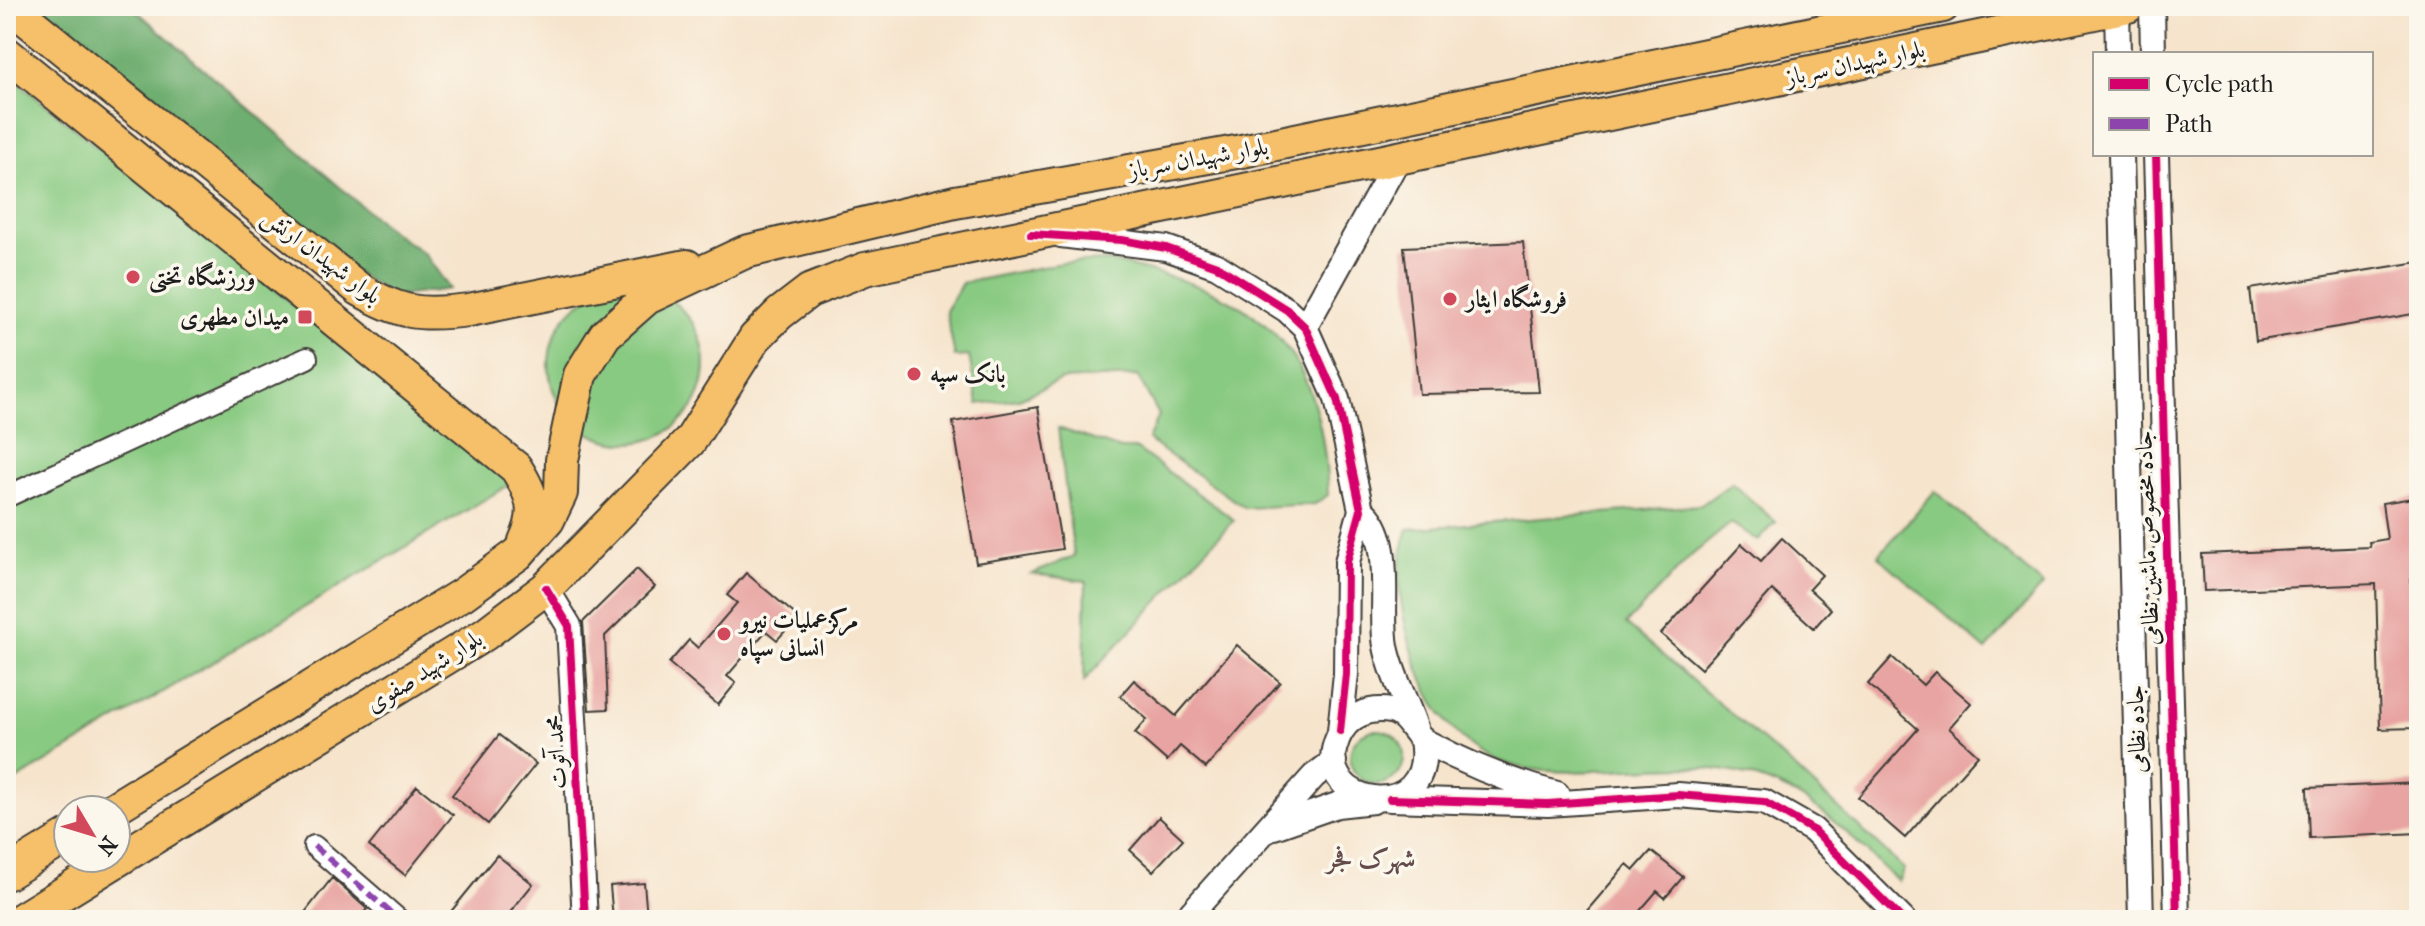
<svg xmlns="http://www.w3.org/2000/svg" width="2425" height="926" font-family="'IM FELL French Canon',Amiri,serif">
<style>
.green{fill:#89ca82;stroke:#52734f;stroke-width:2}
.forest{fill:#6eae70;stroke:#456546;stroke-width:2}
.building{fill:#e8a4a2}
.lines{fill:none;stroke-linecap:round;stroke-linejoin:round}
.minor-casing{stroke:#3d3a36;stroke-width:24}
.tertiary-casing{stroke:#3d3a36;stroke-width:28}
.primary-casing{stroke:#3d3a36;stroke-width:36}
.minor{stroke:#fff;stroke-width:20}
.tertiary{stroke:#fff;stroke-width:24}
.primary{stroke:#f6c06b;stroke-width:32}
.quiet{stroke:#8e44ad;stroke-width:6;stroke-dasharray:12 6;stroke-linecap:butt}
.cycleway-casing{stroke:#fbf7ec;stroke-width:13}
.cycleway{stroke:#d6006c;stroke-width:8}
.poi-dot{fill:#d1495b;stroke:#fbf7ec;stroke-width:3}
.labels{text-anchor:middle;stroke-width:7;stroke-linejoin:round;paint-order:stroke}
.street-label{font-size:24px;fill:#1c1c1c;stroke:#fbf7ec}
.poi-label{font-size:24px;font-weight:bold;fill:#1c1c1c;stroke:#fbf7ec;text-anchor:start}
.neighbourhood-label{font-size:26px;font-weight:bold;fill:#634c4b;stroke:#fbf7ec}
</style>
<rect width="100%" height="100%" fill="#fbf7ec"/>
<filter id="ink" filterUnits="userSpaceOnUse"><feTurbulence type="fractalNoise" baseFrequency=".0125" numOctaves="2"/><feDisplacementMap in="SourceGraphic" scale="16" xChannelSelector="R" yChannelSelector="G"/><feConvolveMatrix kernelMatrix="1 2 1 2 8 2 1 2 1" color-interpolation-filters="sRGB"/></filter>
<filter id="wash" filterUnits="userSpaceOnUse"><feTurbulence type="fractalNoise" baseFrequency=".006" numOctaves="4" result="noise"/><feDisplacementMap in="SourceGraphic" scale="32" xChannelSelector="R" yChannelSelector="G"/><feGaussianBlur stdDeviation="1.8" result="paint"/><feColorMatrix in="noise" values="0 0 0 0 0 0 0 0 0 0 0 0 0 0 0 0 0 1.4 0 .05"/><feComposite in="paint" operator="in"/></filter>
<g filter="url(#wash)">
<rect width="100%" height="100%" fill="#f6e4cc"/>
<!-- green -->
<path class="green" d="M6,73L514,482L6,786Z
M1107,261C1254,292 1321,334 1328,495L1315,504L1245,508L1148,440L1159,415L1138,376L1061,380L1019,399L978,404L969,356L955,357L946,311L962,283L1062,263Z
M549 365a78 78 0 1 1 156 0a78 78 0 1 1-156 0Z
M1058,428L1121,449H1137L1234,520L1084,681L1086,581L1032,574L1074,556Z
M1732,483L1776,522L1758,541L1731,523L1692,555L1626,624L1796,769L1904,869L1898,882C1851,837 1817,796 1753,777C1627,738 1475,841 1415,659C1401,618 1392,571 1408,529L1701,505Z
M1935,491L2043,585L1986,650L1878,556Z
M1350 757a27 27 0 1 1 54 0a27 27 0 1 1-54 0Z"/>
<!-- forest -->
<path class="forest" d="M36,6H131L386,227L425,254L450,289L394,297L349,268Z"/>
<g id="blocks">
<!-- building -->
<path class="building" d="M1523,242L1539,392L1419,394L1404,247Z
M2419,262V313L2256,341L2250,289Z
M1038,407L1062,549L976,563L953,422Z
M2419,497V579L2411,580L2416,728L2380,729L2376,584L2204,591L2202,554L2370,547L2369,542L2387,539L2382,503Z
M1782,538L1822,575L1809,589L1831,609L1814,628L1772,590L1701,669L1661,634L1742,544L1761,561Z
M637,569L655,587L605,636L608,709L589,710L583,622Z
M746,573L798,617L777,640L766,631L727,676L736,683L718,705L669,663L689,640L698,648L737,603L727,595Z
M1237,645L1280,682L1206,768L1180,746L1167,761L1135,733L1147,719L1120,696L1134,680L1176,716Z
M1892,657L1923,685L1935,672L1971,703L1949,728L1978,755L1905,838L1858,797L1918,729L1868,684Z
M499,735L536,764L488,824L452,795Z
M2419,783V833L2309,838L2307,788Z
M417,786L453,815L405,875L369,846Z
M1159,817L1183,839L1153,871L1130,850Z
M1651,851L1683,877L1665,898L1657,891L1632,920H1579L1627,864L1634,870Z
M497,855L533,884L504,920H444Z
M332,878L367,909L358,920H299Z
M644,883L647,917L613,919L610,886Z"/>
</g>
</g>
<g filter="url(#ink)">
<use href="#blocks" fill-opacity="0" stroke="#3d3a36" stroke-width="2"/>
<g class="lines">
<defs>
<path id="minor" d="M6,497L307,358
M314,846L399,920"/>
<path id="tertiary" d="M2152,6L2153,54
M2117,8L2118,54
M2121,154L2141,920
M2156,154L2177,920
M1061,235L1166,248L1217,266L1287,310L1305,327L1337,399L1361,510L1347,562L1346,674L1340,731
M1305,327L1399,157
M1361,510C1396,535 1379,607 1386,646C1391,674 1406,699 1415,727
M546,588L569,626L585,920
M1422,740C1437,828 1310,807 1337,740C1341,729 1349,719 1361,714C1370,710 1381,709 1391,711C1410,716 1412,735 1426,742C1469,765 1510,782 1557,794
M1390,799L1548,804L1678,795L1764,802L1813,830L1903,920
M1274,827L1337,805L1373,801
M1185,920L1314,776L1334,761"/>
<path id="primary" d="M10,6L359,289C401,314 420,316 469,310L687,266
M6,53L516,468C533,495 539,512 525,541
M111,810L463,594L518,554L548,520L561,493L562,460L580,375L605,335L647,298L745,252L955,202L1242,151L1943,6
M6,874L68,836
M20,920L485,634L546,588L690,441L755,338L779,314L809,291L865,269L2128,6"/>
</defs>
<!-- minor casing -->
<use href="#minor" class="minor-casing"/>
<!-- tertiary casing -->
<use href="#tertiary" class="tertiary-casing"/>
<!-- primary casing -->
<use href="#primary" class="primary-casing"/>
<!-- minor -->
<use href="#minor" class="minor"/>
<!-- tertiary -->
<use href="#tertiary" class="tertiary"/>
<!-- primary -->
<use href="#primary" class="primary"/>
<!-- quiet -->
<path class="quiet" d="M314,846L399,920"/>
<defs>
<path id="cycleway" d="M2156,154L2177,920
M1031,234L1122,240L1166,248L1217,266L1287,310L1305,327L1337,399L1361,510L1347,562L1346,674L1340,731
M546,588L569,626L585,920
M1390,799L1548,804L1678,795L1764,802L1813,830L1903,920"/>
</defs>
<!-- cycleway casing -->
<use href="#cycleway" class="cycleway-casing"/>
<!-- cycleway -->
<use href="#cycleway" class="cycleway"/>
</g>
</g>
<!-- markers -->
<g class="poi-dot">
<circle cx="133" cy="277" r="8"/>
<circle cx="1450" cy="299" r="8"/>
<rect x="297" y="309" width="16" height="16" rx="4"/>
<circle cx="914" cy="374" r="8"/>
<circle cx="724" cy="634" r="8"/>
</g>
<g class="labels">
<!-- street labels -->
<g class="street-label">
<text transform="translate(1855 63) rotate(-12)" y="8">بلوار شهیدان سرباز</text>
<text transform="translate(1198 158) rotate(-10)" y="8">بلوار شهیدان سرباز</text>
<text transform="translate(322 256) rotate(37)" y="8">بلوار شهیدان ارتش</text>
<text transform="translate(2147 538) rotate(-92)" y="8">جاده مخصوص ماشین نظامی</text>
<text transform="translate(424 671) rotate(-32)" y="8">بلوار شهید صفوی</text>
<text transform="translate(2136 729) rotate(-92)" y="8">جاده نظامی</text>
<text transform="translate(556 752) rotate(-93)" y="8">محمد آتوت</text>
</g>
<!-- poi labels -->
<g class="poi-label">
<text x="149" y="285">ورزشگاه تختی</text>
<text x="1466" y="307">فروشگاه ایثار</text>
<text x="289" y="325" text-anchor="end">میدان مطهری</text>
<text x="930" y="382">بانک سپه</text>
<text x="740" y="628">مرکزعملیات نیرو<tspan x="740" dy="28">انسانی سپاه</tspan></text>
</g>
<!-- neighbourhood labels -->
<g class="neighbourhood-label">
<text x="1371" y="867">شهرک فجر</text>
</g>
</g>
<!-- margin -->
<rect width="2425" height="926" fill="none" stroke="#fbf7ec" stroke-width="32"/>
<!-- legend -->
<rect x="2093" y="52" width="280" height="104" fill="#fbf7ec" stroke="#a29f99" stroke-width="2"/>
<rect x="2109" y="78" width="40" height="12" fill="#d6006c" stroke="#a29f99" stroke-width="2"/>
<text x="2165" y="92" font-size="24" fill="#1c1c1c">Cycle path</text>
<rect x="2109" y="118" width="40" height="12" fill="#8e44ad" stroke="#a29f99" stroke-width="2"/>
<text x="2165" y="132" font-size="24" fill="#1c1c1c">Path</text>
<!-- north arrow -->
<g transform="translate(92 834) rotate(128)"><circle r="38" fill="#fbf7ec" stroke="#a29f99" stroke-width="2"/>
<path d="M0-6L14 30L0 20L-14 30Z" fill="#d1495b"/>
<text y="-12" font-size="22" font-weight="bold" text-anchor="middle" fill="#1c1c1c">N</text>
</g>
</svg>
